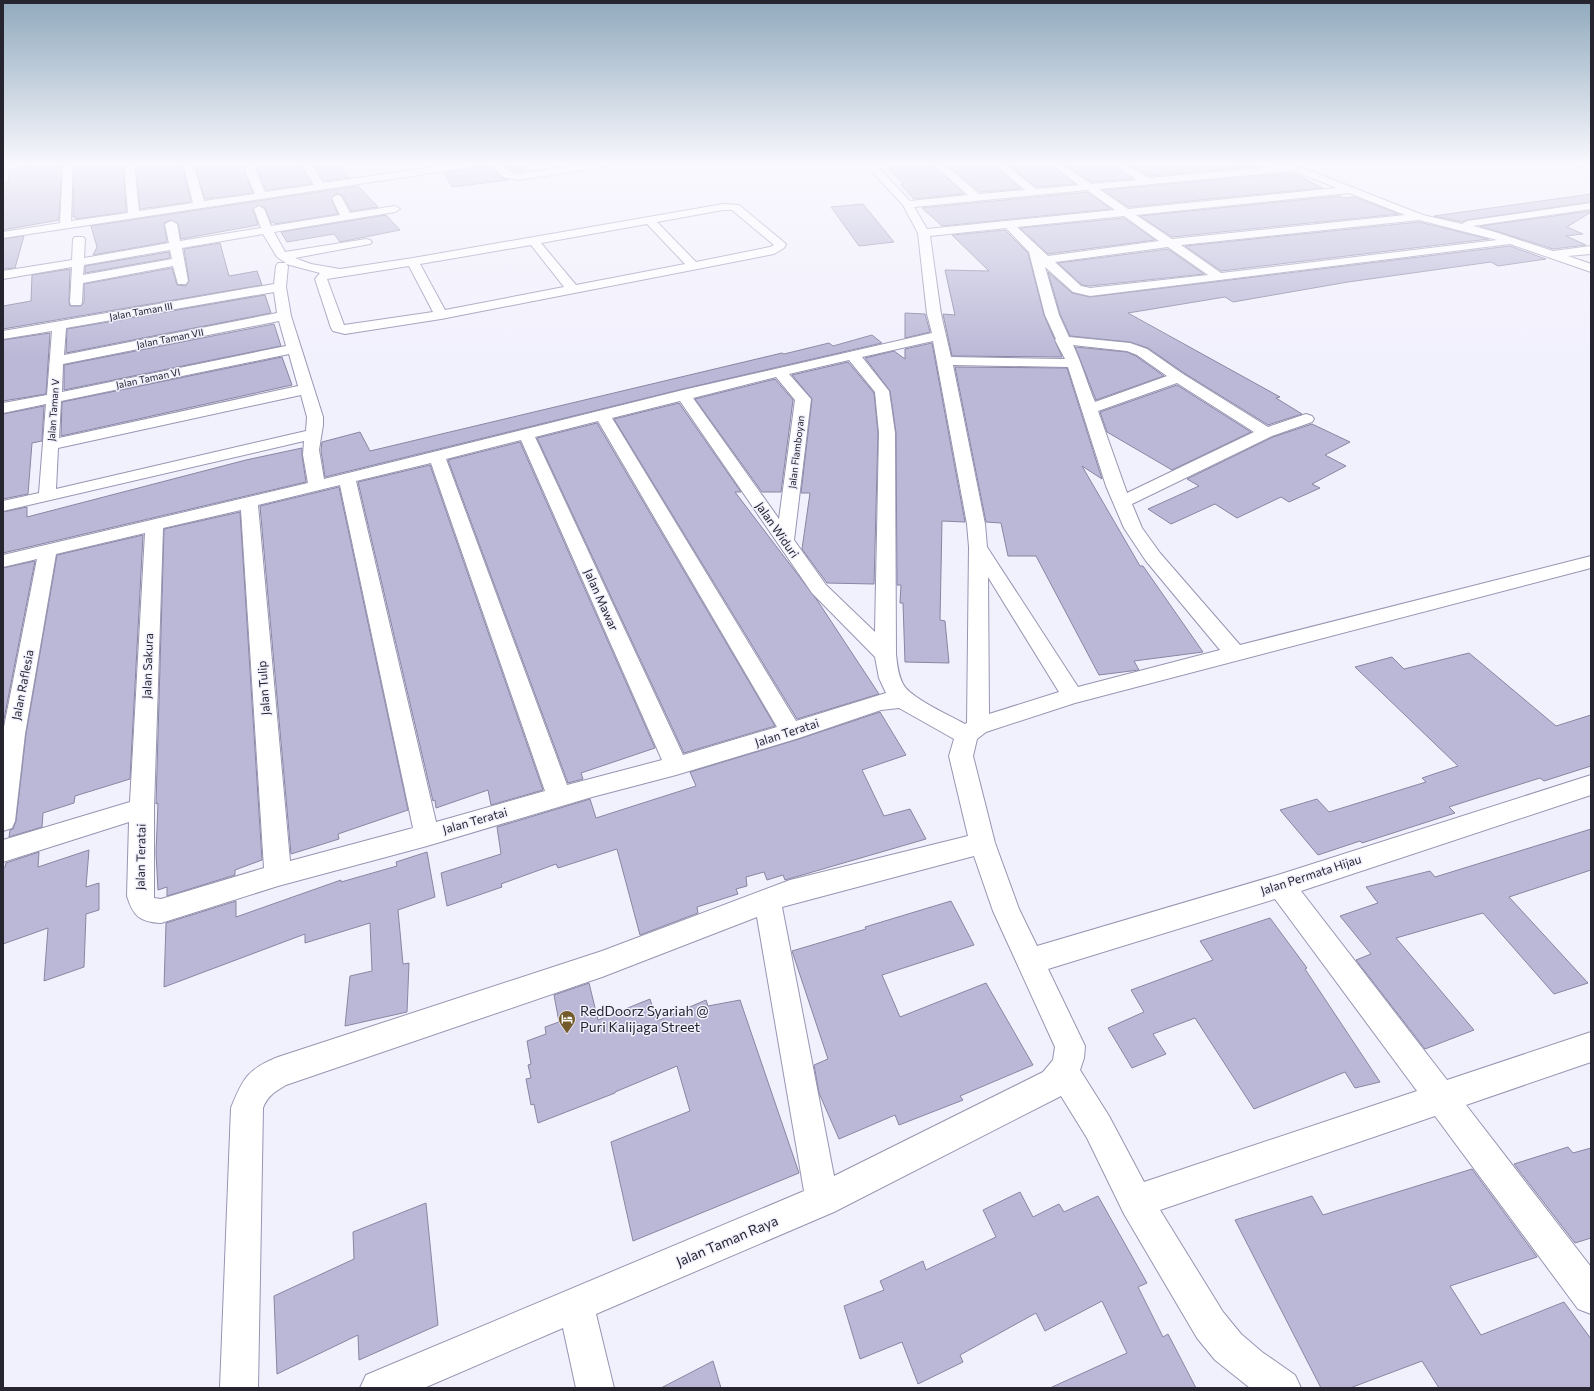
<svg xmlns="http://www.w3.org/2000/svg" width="1594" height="1391" font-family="Commissioner,sans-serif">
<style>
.building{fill:#bab8d6;stroke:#8886a2}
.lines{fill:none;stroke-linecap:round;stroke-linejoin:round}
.minor-casing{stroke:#9795b2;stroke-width:2}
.minor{fill:#fff;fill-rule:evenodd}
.labels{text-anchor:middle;stroke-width:3;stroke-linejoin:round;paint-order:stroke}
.far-street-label{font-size:10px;fill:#25242f;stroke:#f1f0fd}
.street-label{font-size:12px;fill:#25242f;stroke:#f1f0fd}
.near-poi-label{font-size:14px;fill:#25242f;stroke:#f1f0fd;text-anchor:start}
.near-street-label{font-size:14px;fill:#25242f;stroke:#f1f0fd}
</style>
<rect width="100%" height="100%" fill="#f1f0fd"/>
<!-- building -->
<path class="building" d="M32,163H62L59,220L3,230V182H8L9,172L11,170L26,167Z
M74,163H123L126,212L76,219V217H73Z
M135,163H182L191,202L140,209Z
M194,163H241L253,193L205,199Z
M254,163H300L312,184L266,190Z
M313,163H336L350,178L324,181Z
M484,163H487L502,178L508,180L452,187L444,173L478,167Z
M500,163H525V171L518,172L509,170Z
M883,163H931L964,194L914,199L900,184H904Z
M945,163H992L1021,189L980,192Z
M1006,163H1048L1075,184L1036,187Z
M1062,163H1111L1133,179L1091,182Z
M1126,163H1252V167L1149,176Z
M1293,173L1323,188L1128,207L1103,190Z
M358,186L378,207L351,211L342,195L336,194L331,199L338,214L275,224L274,222L271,223L265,208L258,205L253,210L258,225L181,239L178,224L170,220L164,223L167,242L93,255L97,247L91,226Z
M1087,192L1111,209L942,226L922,208Z
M1591,194V202L1467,220L1462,222L1434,216Z
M1339,196L1344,198L1354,197L1399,214L1172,237L1140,216Z
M863,204L894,242L859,246L831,207Z
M1591,211V212L1567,227L1583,234L1566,236L1586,245L1553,249L1480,226Z
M386,215L400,230L340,242L334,234L287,242L281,232Z
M1124,218L1155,240L1048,254L1020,228Z
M1419,222L1489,239L1221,271L1185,246Z
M1005,230L1028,253L1044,315L1062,357L952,356L943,314L955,315L945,270L989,271L952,235Z
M24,236L15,268L3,269V239Z
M220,243L229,276L257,271L262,285L3,329V306L31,301L32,275L70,269L69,302L70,306H81L84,302V284L172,268L177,285L186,286L189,281L184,249Z
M1510,246L1546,259L1498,266L1491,262L1348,282L1233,302L1225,297L1128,313L1280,397L1276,398L1302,414L1268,425L1184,373L1148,348L1130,342L1070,336L1060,314L1048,272L1072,293L1090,297Z
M1168,249L1204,274L1090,286L1082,285L1058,263Z
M169,252L170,258L85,273V266Z
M265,295L271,313L66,353L67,329Z
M905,313L925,314L930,332L905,338Z
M274,324L281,346L64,390V365Z
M50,333L46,394L3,401V340Z
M872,335L882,343L683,389L325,477L321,450L322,442L360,432L370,451L782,353L784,354L829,343L833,346Z
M932,343L965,522L942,521L940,620L945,621L949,663L905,662L903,603H900L901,585H897L896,433L890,391L865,358L894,351L905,359V349Z
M1075,347L1127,352L1136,356L1164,376L1096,400Z
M282,357L292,385L61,436L62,402Z
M848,362L874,393L878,433L874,584L827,583L802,549L810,493H801L812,399L792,375Z
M955,367L1067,368L1102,479L1082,466L1140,566H1143L1203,652L1134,661L1139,670L1099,675L1036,556H1008L1001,523L986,522Z
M775,379L793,400L781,492H762L695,399Z
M1177,385L1251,432L1172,470L1107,432L1100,412Z
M679,403L741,492H735L817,600L879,694L797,719L614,419Z
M44,406L42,441L32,443L28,494L3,499V414Z
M597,423L775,726L684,753L537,438Z
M1312,424L1350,442L1325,455L1346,466L1312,484L1320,488L1289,502L1281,497L1237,518L1215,504L1171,524L1148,509L1199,486L1187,479L1273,437Z
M520,442L655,748L581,773L583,779L568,783L448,460Z
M302,448V455L306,482L3,553V512L27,507V517L246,460Z
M430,465L543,790L491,805L488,790L436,808L435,800L433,801L358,482Z
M339,487L408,810L338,834L339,839L291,854L260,506Z
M240,512L262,860L235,870V875L167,896V887L158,890L156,853L158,803L156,804L164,529Z
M143,535L130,779L75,796L74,803L43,813L42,827L9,837L10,830L13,829L16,821L26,734L57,555Z
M35,561L3,724V568Z
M1469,653L1556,726L1591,715V766L1544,781L1540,778L1480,797L1449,807L1455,813L1362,843L1360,841L1318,855L1280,810L1317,799L1329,812L1426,782L1422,778L1458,766L1355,667L1392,657L1404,669Z
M880,712L906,755L862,770L884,816L910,809L926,839L785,880L783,875L767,880L764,872L746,877L747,886L736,889L738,894L697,907L698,913L640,935L617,849L558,868L556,864L501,884L502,887L447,906L441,873L501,854L497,827L590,799L596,818L696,786L690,772L799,739Z
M1591,829V870L1509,897L1588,983L1554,994L1483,913L1396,938L1474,1030L1425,1049L1356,960L1371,954L1340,916L1378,903L1366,887L1430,871L1435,877Z
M89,850L86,887L99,883V910L86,914L84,967L44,981L48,928L3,944V868L5,867L6,863L39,852L38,867Z
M427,852L435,897L398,910L403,964L409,963L407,1012L345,1026L350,976L372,971L370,923L305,943V934L164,987L166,923L236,901V917L341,880V882L397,866L396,862Z
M951,901L974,945L882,975L900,1017L986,983L1033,1065L960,1096L963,1100L899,1125L895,1115L839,1139L819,1093L814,1065L828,1059L792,951L866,929L865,927Z
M1270,918L1307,968L1305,969L1380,1082L1355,1088L1345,1072L1254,1109L1195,1018L1153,1034L1166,1054L1132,1068L1108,1028L1144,1012L1131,990L1213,960L1200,941Z
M589,983L598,1020L650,999L657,1021L706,1000L708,1006L740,1000L799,1173L633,1241L611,1142L690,1111L677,1066L615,1092V1093L538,1123L534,1104L531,1105L526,1079L531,1078L528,1065L531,1064L527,1041L546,1034L545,1027L559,1022L554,995Z
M1568,1147L1573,1153L1591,1148V1238L1575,1243L1514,1164Z
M1472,1169L1537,1257L1450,1286L1481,1335L1564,1302L1591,1339V1388H1439L1422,1361L1350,1388H1321L1235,1220L1312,1196L1323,1215Z
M1020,1192L1033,1217L1059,1204L1064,1212L1098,1196L1147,1283L1138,1287L1163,1337L1168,1334L1196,1388H1050L1127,1353L1102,1301L1045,1331L1036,1313L960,1355L963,1362L918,1384L902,1342L860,1359L844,1306L884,1290L880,1281L923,1261L926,1270L996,1237L983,1210Z
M426,1203L438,1325L359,1360L358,1335L277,1374L274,1296L354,1259L353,1232Z
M713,1361L721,1388H661Z"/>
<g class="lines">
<defs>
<path id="minor" d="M3,163H31L26,166L3,169Z
M63,163H73L71,221L128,213L124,163H134L139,211L193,203L183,163H193L204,201L255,194L242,163H252L265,192L314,185L301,163H311L323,183L460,163H483L478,166L3,238V232L60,223Z
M488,163H498L508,171L518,174L592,163H615L610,166L518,180L503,177Z
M864,163H874L910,201L968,195L932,163H943L979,194L1025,190L993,163H1004L1036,189L1079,185L1049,163H1060L1091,184L1137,180L1112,163H1123L1149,178L1282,166L1277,163H1290L1423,215L1462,224L1467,221L1591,203V209L1473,226L1495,232L1553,251L1591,246V254L1568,256L1591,264V272L1510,244L1090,296L1073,292L1045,267L1059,315L1069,337L1130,343L1147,349L1183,374L1268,427L1306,414L1312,416L1314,419L1312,422L1272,436L1132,504L1142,528L1160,553L1240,645L1591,556V568L1075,703L986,732L977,739L973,756L995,843L1019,909L1037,946L1281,874L1591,775V795L1301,891L1447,1080L1591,1032V1062L1466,1105L1591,1267V1314L1578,1309L1435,1116L1160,1210L1223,1312L1241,1334L1262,1352L1295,1375L1301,1388H1250L1215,1360L1197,1338L1124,1214L1087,1138L1061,1096L834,1212L596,1314L614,1388H576L563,1328L424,1388H360L366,1375L804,1191L757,917L602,977L286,1085C276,1091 267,1096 263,1108L258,1388H220L231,1108C243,1078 248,1069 278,1057L602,951L790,880L968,836L949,756L954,739L899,708L881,710L799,738L676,775L592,797L427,846L278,886L161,923C140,922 133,916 127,896L129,822L3,862V840L130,802L145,533L56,554L25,734L15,821L12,828L3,831V732L37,559L3,567V555L308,483L303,455L304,441L3,511V501L39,493L46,404L3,413V403L47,395L52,331L3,339V331L274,284L276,266L278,263H286L277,257L263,234L182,248L188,281L186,284H178L173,266L83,283L82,302L81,305H71L70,302L72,267L3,279V271L72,260L73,239L75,237H83L85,239L84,258L169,243L165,224L171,221L177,224L180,241L261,228L254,209L259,206L264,209L271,226L340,215L332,198L337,195L341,196L350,213L395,206L400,209L395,212L274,232L285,252L366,239L370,240L372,242L370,244L295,258L311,264L340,269L413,258L723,204L739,205L786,244L784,248L774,254L441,319L345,334L333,331L331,328L315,279L320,273L286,264L288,266L286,287L291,316L323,417V425L319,450L324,479L683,390L932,333L927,314L918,233L903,205ZM1294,171L1337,188L1128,209L1099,189ZM1087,190L1115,210L927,229L914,207ZM1349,193L1405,215L1172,239L1136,215ZM723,210H732L774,245L770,247L696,262L657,222ZM1124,216L1159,241L1048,256L1017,227ZM1419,220L1497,240L1221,273L1181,245ZM647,224L685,264L576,285L541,243ZM1006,228L1029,252L1045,315L1056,339L1055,340L1065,359L951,357L941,314L930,236ZM531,245L564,287L445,310L420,264ZM1168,247L1208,275L1090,288L1081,286L1055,262ZM170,250L172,259L83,275L84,265ZM409,266L433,312L344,325L327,279ZM274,292L277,313L64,355L66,328ZM279,321L286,346L62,392L63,364ZM933,341L967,524L969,547L967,723L965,724C951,716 910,698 903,684C898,675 897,664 896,654L895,433L889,391L862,357ZM1073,345L1127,351L1137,355L1167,376L1095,402C1087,383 1082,364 1073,345ZM289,354L298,386L59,438L61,401ZM849,360L875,392L879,433L875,632L826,585L794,540L811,399L789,374ZM953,365L1068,367L1106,486L1124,528L1146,561L1220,650L1078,687L987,547L985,524ZM776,377L795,400L779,519L693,398ZM1177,383L1254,432L1127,493L1098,411ZM301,395L307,417L306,431L56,489L58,448ZM680,401L812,593L875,657L879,678L886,693L796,721L612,418ZM598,421L777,727L683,755L535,437ZM521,440L662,760L567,785L446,459ZM431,463L545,791L436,822L356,481ZM340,485L413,828L290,861L258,505ZM241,510L264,868L161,899L154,898V808L163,528ZM988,577L1059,692L989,714ZM974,856L993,911L1055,1047L1053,1060L1043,1072L834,1176L782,907ZM1275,899L1417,1091L1144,1182L1109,1116L1080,1070L1084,1058L1085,1046L1048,969Z
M1572,163H1591V169L1574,165Z"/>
</defs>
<!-- minor casing -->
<use href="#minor" class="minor-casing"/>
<!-- minor -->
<use href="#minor" class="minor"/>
</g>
<!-- sky -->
<linearGradient id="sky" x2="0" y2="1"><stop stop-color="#90aabd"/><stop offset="0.46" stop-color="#f9f8fe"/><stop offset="1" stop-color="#f9f8fe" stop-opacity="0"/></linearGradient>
<rect width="1594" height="357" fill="url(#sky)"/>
<!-- icons -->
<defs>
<symbol id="hotel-pin" viewBox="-11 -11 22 30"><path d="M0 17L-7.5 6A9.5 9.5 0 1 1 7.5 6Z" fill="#745b2c" stroke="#f1f0fd"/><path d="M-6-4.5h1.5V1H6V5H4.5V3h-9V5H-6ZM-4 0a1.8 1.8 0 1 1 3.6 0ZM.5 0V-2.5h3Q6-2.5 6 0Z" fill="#fff"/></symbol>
</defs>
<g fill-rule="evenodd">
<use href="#hotel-pin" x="557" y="1009" width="20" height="27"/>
</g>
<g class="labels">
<!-- far-street labels -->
<g class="far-street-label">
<text transform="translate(141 311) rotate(-10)" y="4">Jalan Taman III</text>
<text transform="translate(170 338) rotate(-11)" y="4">Jalan Taman VII</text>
<text transform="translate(148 378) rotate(-12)" y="4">Jalan Taman VI</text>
<text transform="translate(53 410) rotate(-86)" y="4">Jalan Taman V</text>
<text transform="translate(796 452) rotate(-83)" y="4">Jalan Flamboyan</text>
</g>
<!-- street labels -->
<g class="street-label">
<text transform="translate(777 530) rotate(55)" y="4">Jalan Widuri</text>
<text transform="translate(601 600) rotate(66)" y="4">Jalan Mawar</text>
<text transform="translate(148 666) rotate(-88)" y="4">Jalan Sakura</text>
<text transform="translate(23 685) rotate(-79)" y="4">Jalan Raflesia</text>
<text transform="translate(264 688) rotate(-94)" y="4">Jalan Tulip</text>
<text transform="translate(787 733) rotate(-18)" y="4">Jalan Teratai</text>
<text transform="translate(475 821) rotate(-16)" y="4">Jalan Teratai</text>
<text transform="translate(141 857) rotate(-89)" y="4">Jalan Teratai</text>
<text transform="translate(1311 875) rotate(-18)" y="4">Jalan Permata Hijau</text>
</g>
<!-- near-poi labels -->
<g class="near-poi-label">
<text x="580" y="1016">RedDoorz Syariah @<tspan x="580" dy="16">Puri Kalijaga Street</tspan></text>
</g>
<!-- near-street labels -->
<g class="near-street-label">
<text transform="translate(727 1241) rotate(-23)" y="5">Jalan Taman Raya</text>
</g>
</g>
<!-- border -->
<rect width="1594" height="1391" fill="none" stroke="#25242f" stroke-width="8"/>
</svg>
